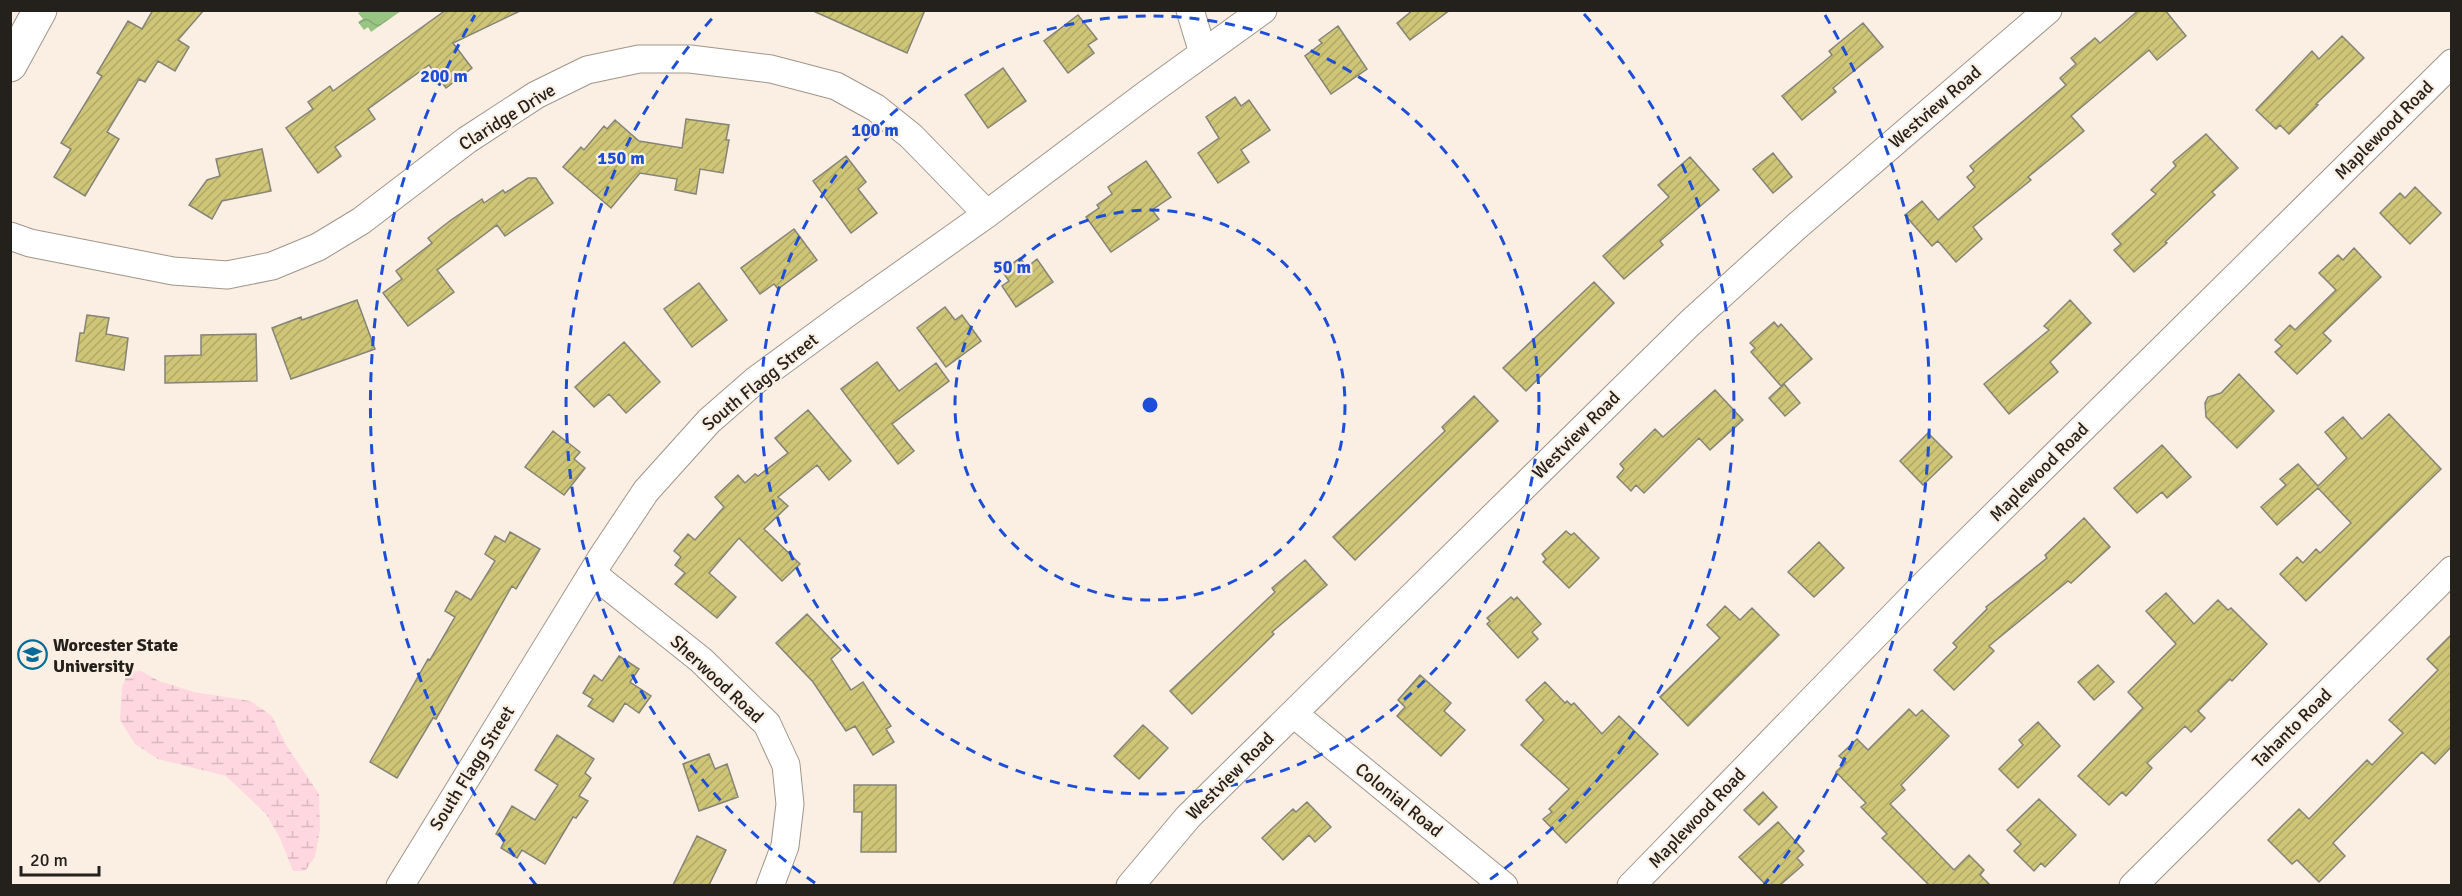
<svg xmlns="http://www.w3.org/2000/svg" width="2462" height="896" font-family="Signika,sans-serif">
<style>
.wetland{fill:url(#wetland-marsh)}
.water{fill:url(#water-waves)}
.building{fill:url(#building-hatch);stroke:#858476;stroke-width:1.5}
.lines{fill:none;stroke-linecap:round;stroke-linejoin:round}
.minor-casing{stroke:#a0958a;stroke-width:29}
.major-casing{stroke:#a0958a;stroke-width:35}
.minor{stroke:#fff;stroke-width:27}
.major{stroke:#fff;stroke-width:33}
.ring{fill:none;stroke:#1d4ed8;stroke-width:3;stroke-dasharray:10 8}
.labels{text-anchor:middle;stroke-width:4.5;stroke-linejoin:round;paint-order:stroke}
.street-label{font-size:18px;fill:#24201c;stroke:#fbefe3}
.poi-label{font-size:18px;font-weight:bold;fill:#24201c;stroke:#fbefe3;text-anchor:start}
.centre{fill:#1d4ed8;stroke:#fbefe3;stroke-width:3}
.ring-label{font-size:18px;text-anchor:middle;font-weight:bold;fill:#1d4ed8;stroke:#fbefe3;stroke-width:4.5;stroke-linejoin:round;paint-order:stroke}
</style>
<defs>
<pattern id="wetland-marsh" width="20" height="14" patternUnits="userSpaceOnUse" patternTransform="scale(1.5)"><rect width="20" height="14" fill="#fed7e0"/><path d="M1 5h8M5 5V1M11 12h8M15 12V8" fill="none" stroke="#dab8c0"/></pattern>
<pattern id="water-waves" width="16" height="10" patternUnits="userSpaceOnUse" patternTransform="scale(1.5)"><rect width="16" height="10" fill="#98c484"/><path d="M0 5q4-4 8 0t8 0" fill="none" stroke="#83a871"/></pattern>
<pattern id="building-hatch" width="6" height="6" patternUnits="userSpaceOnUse" patternTransform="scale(1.5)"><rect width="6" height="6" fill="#cec577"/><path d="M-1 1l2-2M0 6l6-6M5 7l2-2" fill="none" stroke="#b1a966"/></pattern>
</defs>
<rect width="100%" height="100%" fill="#fbefe3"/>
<!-- wetland -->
<path class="wetland" d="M141,671L159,681L194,692L250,701L272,716L286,745L319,794L320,830L315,857L305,871H293L280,838L266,814L226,776L158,759L135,744L120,720L122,687L128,672Z"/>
<!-- water -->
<path class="water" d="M362,11V10L401,11L371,32L368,27L364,30L358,22L363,19L358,13Z"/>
<!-- building -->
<path class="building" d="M153,10H204L178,40L189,47L175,71L158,61L145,82L139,79L107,132L119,139L85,196L54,177L71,149L61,143L102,76L97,73L128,21L142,29Z
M446,10H522L453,43L472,68L446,88L429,65L368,109L375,119L335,147L341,156L318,173L286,128L313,109L308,102L330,86L333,91Z
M811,10H925L907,53Z
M1413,10H1450L1410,40L1397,23Z
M2139,10H2165L2186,36L2157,60L2149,50L2071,116L2084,131L2028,177L2031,180L1973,227L1982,239L1956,262L1938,241L1932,246L1905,215L1922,201L1938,220L1975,187L1967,177L1974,171L1970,166L2066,85L2060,78L2076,64L2071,58L2095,38L2100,43Z
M1078,15L1097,39L1088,45L1094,53L1068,73L1044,41Z
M1863,23L1883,47L1833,88L1836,92L1802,120L1782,96L1832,55L1829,51Z
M1338,26L1367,69L1331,94L1305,56L1322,43L1319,40Z
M2342,36L2364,58L2316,104L2318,105L2289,134L2280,125L2276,129L2256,110L2312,51L2319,59Z
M1003,68L1026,101L988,128L965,95Z
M1235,97L1241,106L1249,100L1270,130L1241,150L1249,162L1218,183L1198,153L1219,138L1206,117Z
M686,119L729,125L726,140H729L723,173L700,169L696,194L675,190L677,179L640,173L611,208L563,167L581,147L584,150L604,126L607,129L615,120L639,141L682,148Z
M2206,134L2238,168L2212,192L2215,195L2165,242L2167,243L2134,272L2114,250L2121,244L2112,234L2156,194L2151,190L2176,166L2173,162Z
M262,149L271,191L222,201L212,219L189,205L207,180L220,176L216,159Z
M1773,153L1792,177L1773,193L1753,169Z
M846,156L866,182L858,189L877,213L851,233L813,181Z
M1690,157L1719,190L1660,241L1663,245L1624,279L1603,256L1669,197L1658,185Z
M1146,161L1171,197L1152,210L1159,219L1111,252L1086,217L1099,208L1097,205L1112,194L1108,187Z
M528,178H536L553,203L505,236L497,225L437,270L454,292L408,326L383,293L402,279L396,271L432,243L428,238L451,220L482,199L484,203L503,190L505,193Z
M2415,187L2441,213L2410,244L2380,213L2400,193L2405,198Z
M794,229L817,260L778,289L774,284L760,294L741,268Z
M2354,248L2381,277L2323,333L2331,341L2297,374L2275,352L2282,346L2275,340L2290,325L2295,330L2336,290L2319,273L2338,255L2343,260Z
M1020,258L1027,267L1037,259L1053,282L1016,307L1002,286L1009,281L1002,271Z
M1594,282L1614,303L1526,391L1503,368Z
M699,283L727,320L692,347L664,309Z
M357,300L375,349L291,379L272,328L301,317L302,320Z
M2070,300L2091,323L2050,362L2058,372L2009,414L1984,384L2049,330L2044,326Z
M945,307L955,320L962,315L981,341L946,367L917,328Z
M87,315L109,318L106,334L128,338L124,370L76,361L80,333H84Z
M1774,322L1778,327L1781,324L1812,359L1781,386L1751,352L1755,348L1750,343Z
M256,334L257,381L165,383V356L201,355V335Z
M624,342L660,382L626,413L609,394L594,407L575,387Z
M877,362L899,391L936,363L949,381L892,424L914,451L898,464L841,389Z
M2239,374L2274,411L2237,448L2206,417L2205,403L2208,397L2221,393Z
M1784,384L1800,403L1785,416L1769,398Z
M1715,390L1743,420L1710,450L1699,438L1644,493L1636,485L1631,491L1617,477L1624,469L1620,464L1655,429L1663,437Z
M1474,396L1498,421L1355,560L1333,537L1445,431L1442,427Z
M808,410L851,461L829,480L817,465L778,497L788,506L764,529L800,564L782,581L739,538L709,573L736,597L717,618L675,584L685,573L675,565L681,557L674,551L688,534L695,540L724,507L715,497L738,475L745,483L755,474L758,476L788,453L775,438Z
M2389,414L2441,469L2306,601L2280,574L2297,557L2303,563L2316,549L2320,553L2351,523L2318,488L2277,525L2261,507L2286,485L2280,479L2298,464L2318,486L2347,458L2325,432L2343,417L2362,439Z
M553,431L580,452L574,459L585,468L564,495L525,467Z
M1928,433L1952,457L1923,485L1900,461Z
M2162,445L2191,477L2167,498L2162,492L2137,513L2114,488Z
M2084,518L2110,547L2071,583L2068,581L1989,646L1994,651L1954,690L1934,670L1957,647L1953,643L1987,609L1986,607L2047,558L2045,555Z
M1566,531L1571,535L1574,533L1599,558L1569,588L1543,562L1546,559L1542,554Z
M510,532L540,549L516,589L512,586L436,719L433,718L397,778L370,762L428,659L430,660L455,617L445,611L456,591L471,600L495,561L485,554L495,536L505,542Z
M1819,542L1844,568L1814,597L1788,572Z
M1305,560L1327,585L1272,632L1274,634L1192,714L1170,691L1275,592L1272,588Z
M2166,593L2194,624L2218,600L2228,610L2231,608L2267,644L2232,681L2230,679L2198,711L2205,718L2191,732L2185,726L2147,763L2152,768L2126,796L2122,792L2109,805L2078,776L2143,708L2128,692L2176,644L2146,611Z
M1511,597L1514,600L1517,597L1541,624L1532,632L1538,639L1518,658L1487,624L1490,621L1487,618Z
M1725,606L1740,620L1752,608L1779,635L1688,726L1660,697L1720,638L1707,625Z
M807,614L841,650L831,659L851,690L863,682L891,726L886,729L894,742L873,755L855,726L846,731L813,682L776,643Z
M2451,635V747L2435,764L2422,752L2333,843L2345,856L2319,882L2297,860L2292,864L2268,840L2299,809L2309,819L2367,760L2372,765L2403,733L2389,720L2438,670L2427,659Z
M619,656L639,669L630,682L651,696L639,713L625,703L613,722L588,706L593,699L583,693L594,675L602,681Z
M2098,665L2114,682L2094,700L2078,682Z
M1420,675L1451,703L1444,711L1465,730L1441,756L1397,716L1405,707L1398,700Z
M1545,682L1565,703L1567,701L1571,705L1574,703L1602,734L1619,716L1658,754L1566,843L1543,819L1552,812L1549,809L1569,789L1521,745L1544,720L1526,700Z
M1909,709L1916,716L1922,710L1949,736L1901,785L1905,790L1890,804L1954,870L1969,855L1984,870L1980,875L1990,885H1929L1882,838L1887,834L1861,807L1866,803L1836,772L1846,762L1839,756L1857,739L1868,750Z
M2038,722L2060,746L2018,788L1999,769L2023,745L2019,740Z
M1143,725L1168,748L1139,779L1114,756Z
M557,735L594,759L585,773L591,778L579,796L588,801L576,818L573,817L545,864L522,850L517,858L501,848L505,840L496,834L512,806L535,820L558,785L535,770Z
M709,754L715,769L727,764L738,797L699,811L683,764Z
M854,785H896V852H861L862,812H854Z
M1763,792L1777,807L1759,825L1744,810Z
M2039,799L2076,835L2045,867L2041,863L2034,871L2014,851L2021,844L2007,830Z
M1307,802L1331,827L1315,842L1309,835L1283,860L1262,838L1293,809L1296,812Z
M1778,822L1804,851L1797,858L1803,865L1780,885H1766L1739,857Z
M697,836L726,850L709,885H673Z"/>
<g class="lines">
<defs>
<path id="minor" d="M1190,10L1203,53
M10,236L30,243L173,271L227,275L272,266L318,247L361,221L467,140L536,95L587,70L639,59H690L771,69L836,86L876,108L911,136L987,214
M593,574L701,660L767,724L786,765L790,804L785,846L770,886
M1294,714L1504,886
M400,886L602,557L646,491L709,421L756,380L846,314L987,214L1148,93L1263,10
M1130,886L1188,817L1690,323L1797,226L2048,10
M1631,886L1922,587L2452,63
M2133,886L2452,570"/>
<path id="major" d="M10,65L40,10"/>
</defs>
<!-- minor casing -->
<use href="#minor" class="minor-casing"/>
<!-- major casing -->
<use href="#major" class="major-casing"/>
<!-- minor -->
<use href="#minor" class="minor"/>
<!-- major -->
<use href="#major" class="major"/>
</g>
<!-- distance rings -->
<g class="ring">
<circle cx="1150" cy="405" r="195"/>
<circle cx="1150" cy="405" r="389"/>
<path d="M815 883A584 584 0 0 1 716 14M1584 14A584 584 0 0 1 1485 883"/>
<path d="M536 885A779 779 0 0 1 475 15M1825 15A779 779 0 0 1 1764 885"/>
</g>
<!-- icons -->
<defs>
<symbol id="university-ring" viewBox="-11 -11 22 22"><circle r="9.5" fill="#fbefe3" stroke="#026b98" stroke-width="1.5"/><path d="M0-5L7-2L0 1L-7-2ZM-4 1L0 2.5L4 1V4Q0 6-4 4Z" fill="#026b98"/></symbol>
</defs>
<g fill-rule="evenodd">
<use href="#university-ring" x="16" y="638" width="33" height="33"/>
</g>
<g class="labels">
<!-- street labels -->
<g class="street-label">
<text transform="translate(1935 107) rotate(-41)" y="6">Westview Road</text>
<text transform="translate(507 117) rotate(-32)" y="6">Claridge Drive</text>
<text transform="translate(2384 130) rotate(-45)" y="6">Maplewood Road</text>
<text transform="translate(760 382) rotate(-39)" y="6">South Flagg Street</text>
<text transform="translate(1576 435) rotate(-45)" y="6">Westview Road</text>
<text transform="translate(2039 472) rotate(-45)" y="6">Maplewood Road</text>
<text transform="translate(717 679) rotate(43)" y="6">Sherwood Road</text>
<text transform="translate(2292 728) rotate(-45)" y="6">Tahanto Road</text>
<text transform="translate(472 768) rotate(-58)" y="6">South Flagg Street</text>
<text transform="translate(1230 776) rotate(-45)" y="6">Westview Road</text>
<text transform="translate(1399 800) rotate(39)" y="6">Colonial Road</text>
<text transform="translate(1697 818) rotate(-46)" y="6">Maplewood Road</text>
</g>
<!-- poi labels -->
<g class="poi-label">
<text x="53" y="651">Worcester State<tspan x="53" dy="21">University</tspan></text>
</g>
</g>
<circle cx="1150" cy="405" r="9" class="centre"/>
<g class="ring-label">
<text x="444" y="82">200 m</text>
<text x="875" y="136">100 m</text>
<text x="621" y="164">150 m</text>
<text x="1012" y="273">50 m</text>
</g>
<!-- border -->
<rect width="2462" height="896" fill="none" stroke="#24201c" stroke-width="24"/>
<!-- scale -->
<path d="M21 866v9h78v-9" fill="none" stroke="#24201c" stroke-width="3"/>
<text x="30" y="866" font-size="18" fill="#24201c" stroke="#fbefe3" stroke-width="4.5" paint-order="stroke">20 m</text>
</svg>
